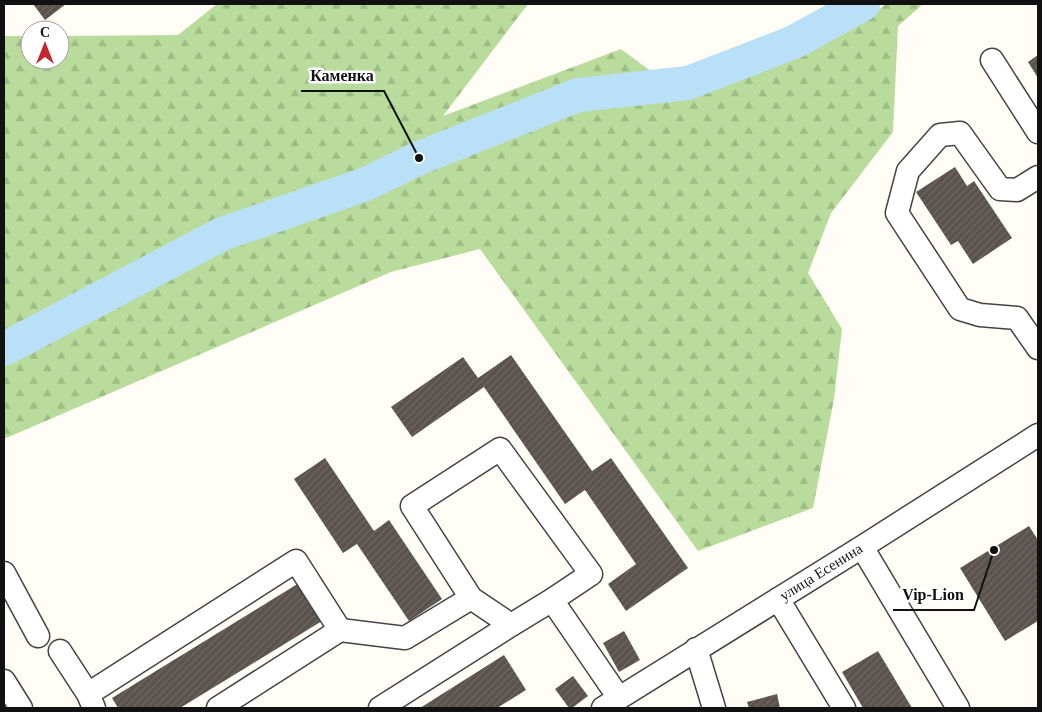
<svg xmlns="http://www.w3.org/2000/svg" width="1042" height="712" font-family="Georgia,serif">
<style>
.forest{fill:url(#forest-firs)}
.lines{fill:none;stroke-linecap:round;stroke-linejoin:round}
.river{stroke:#b9e0f7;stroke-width:34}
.building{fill:url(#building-hatch)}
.minor-casing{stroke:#444;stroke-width:25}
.minor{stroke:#fff;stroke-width:22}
.labels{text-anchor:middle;stroke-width:5;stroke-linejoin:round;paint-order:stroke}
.street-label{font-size:15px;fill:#111;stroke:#fff}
.leader{fill:none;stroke:#111;stroke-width:2}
.callout-dot{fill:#111;stroke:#fff;stroke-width:2}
.callout-label{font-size:16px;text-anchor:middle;font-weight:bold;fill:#111;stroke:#fff;stroke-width:5;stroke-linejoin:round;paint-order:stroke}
</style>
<defs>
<pattern id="forest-firs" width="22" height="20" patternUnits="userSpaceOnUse" patternTransform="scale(1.25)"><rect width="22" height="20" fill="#b9dc9c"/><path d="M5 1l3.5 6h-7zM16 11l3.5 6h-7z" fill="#9ebc85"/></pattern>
<pattern id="building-hatch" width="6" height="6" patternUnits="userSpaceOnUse" patternTransform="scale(1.25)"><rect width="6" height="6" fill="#5a524d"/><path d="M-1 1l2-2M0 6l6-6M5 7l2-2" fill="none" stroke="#6d6662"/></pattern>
</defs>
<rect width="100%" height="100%" fill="#fffdf5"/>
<!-- forest -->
<path class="forest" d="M217,4H528L443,116L621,49L687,98L881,8L886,4H923L898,26L893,132L831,213L808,273L842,329L834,399L813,508L698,551L480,249L391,272L4,439V36H30V60H60V36L178,35Z"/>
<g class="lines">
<!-- river -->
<path class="river" d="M4,349L222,234L366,184L419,158L578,95L688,83L794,42L863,4"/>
</g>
<!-- building -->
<path class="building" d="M33,4H66L45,20Z
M1038,55V78L1028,62Z
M955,167L967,186L974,181L1012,238L973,264L958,241L951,245L916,192Z
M511,355L592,471L611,458L688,568L626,611L608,584L636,564L585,490L565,504L484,387L412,437L391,407L463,357L478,378Z
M325,458L374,531L389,520L442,599L409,621L357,544L343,553L294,479Z
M1029,526L1038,540V621L1005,641L960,568Z
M299,583L322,621L180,708H118L112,698Z
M624,631L640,660L619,672L603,643Z
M878,651L912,708H863L842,672Z
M504,655L526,690L497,708H420Z
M573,676L588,696L572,708H569L555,689Z
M777,694L780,708H749L747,702Z"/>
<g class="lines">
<defs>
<path id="minor" d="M992,60L1038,132
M1038,177L1017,190L1000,189L960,133L940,135L908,171L897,213L960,309L980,315L1017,318L1038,348
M862,547L958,708
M4,573L38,636
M471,598L511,625L552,600L619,698
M778,599L844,708
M696,649L714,708
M60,651L88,694L94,708
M4,681L21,708
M88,694L296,561L340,630
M218,708L340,630L405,638L471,598L412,506L500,449L591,574L552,600
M380,708L511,625
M603,708L862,547L1038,435"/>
</defs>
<!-- minor casing -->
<use href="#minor" class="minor-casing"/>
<!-- minor -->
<use href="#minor" class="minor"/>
</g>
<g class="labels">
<!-- street labels -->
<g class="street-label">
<text transform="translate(821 572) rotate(-32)" y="5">улица Есенина</text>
</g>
</g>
<!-- callouts -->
<path class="leader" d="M419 158L384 91H301M994 550L974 610H893"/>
<g class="callout-dot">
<circle cx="419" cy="158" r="5"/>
<circle cx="994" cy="550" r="5"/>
</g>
<g class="callout-label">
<text x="342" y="81">Каменка</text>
<text x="933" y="600">Vip-Lion</text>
</g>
<!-- border -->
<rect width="1042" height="712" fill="none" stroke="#111111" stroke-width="10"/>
<!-- north arrow -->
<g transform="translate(45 45)"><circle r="24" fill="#ffffff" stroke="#a0a0a0"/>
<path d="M0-4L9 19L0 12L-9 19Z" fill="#c4262e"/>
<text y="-8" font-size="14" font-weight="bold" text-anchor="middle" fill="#111111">С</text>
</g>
</svg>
